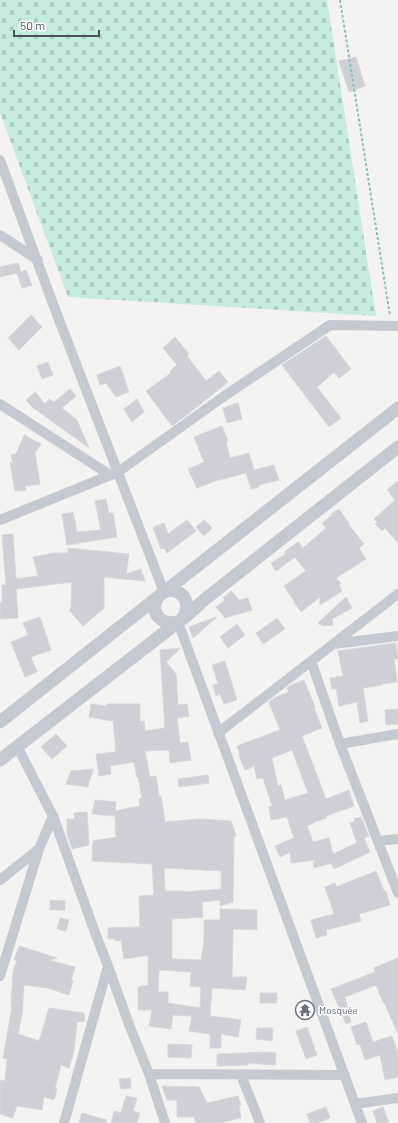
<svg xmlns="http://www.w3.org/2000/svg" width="398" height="1123" font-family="Barlow,sans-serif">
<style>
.cemetery{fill:url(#cemetery-stones)}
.building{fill:#cfd0d7;stroke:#d7d7dc;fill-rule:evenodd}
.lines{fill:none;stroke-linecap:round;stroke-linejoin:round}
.path{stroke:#81c7b4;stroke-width:2;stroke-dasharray:3 2;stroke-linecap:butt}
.minor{stroke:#c4c9d2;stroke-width:10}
.tertiary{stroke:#c4c9d2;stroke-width:13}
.labels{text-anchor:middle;stroke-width:3;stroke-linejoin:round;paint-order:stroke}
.worship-label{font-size:10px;fill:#5b616d;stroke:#fff;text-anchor:start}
</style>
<defs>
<pattern id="cemetery-stones" width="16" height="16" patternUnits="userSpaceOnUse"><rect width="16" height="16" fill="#c6ecdd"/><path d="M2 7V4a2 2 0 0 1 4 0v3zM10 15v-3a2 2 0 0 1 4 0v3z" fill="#acccc0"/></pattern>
</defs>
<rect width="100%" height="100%" fill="#f4f3f2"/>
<!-- cemetery -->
<path class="cemetery" d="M0,0H327L376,316L68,297L0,113Z"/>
<!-- building -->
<path class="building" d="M356,57L365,86L349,92L339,61Z
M18,263L21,272L26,270L32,285L22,288L17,273L0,277V267Z
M31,315L42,327L19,350L8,338Z
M326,336L351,369L339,378L334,372L317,387L341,418L329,427L282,365Z
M175,337L189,354L187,356L206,381L219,371L228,382L188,414L172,426L146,391L171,373L170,371L177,365L163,348Z
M48,362L53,375L42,379L37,366Z
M120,366L129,392L116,397L106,383L100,385L97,375Z
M70,389L76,396L62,408L77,420L89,448L35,409H34L26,400L35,392L45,404L49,399L54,402Z
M137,399L144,412L132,422L124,409Z
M238,403L242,419L227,423L223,408Z
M222,426L228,441L226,442L230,458L249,453L254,470L274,465L279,480L259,485V487L251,489L246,473L215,481L197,488L188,469L204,462L194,437Z
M24,435L41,444L35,453L40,484L25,486L26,490L15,491L10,463H13L11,455L16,454Z
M398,481V543L385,528L382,531L375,524L377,522L374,519L395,500L387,490Z
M106,499L109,513H113L117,537L67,545L62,514L73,512L77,532L101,530L95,501Z
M339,509L349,523L348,524L364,544L359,548L366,559L336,578L341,583L339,585L342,591L320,605V597L301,612L294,602V601L284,586L306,571L295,557L276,571L271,563L286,554L284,552L298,542L303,548L326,528L322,523L332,515L331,514Z
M187,520L196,531L167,553L164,548L161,549L153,527L164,523L168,534Z
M204,520L212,528L204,536L196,527Z
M13,534L16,579L38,576L33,557L54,553H68V548L129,554L126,574L141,569L145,581L104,577V608L83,626L69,610L71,608L72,582L16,589L18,618L0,619V602H2V585H6L2,535Z
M231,591L239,600L248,598L252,610L225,618L216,607L225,600L223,598Z
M346,597L352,608L332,619L333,625L323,626V624L320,625L318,623Z
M40,617L51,650L31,657L37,672L25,677L11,642L28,635L23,623Z
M216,617V618L193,638L189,627Z
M277,618L285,629L263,644L256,633Z
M237,624L245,635L228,648L220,637Z
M396,643L398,659H394L397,682L382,684V685L363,688L368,721L360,723L357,702L339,706L336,688L332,689L330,678L343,676L338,651Z
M181,648L166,662L176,674L178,705L187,704L189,716L177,718L180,743L188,742L191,760L170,763L169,750L145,751L150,777L156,776L159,796H161L165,822L200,819L231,821L236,836H234L233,902L220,906V900L202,902L203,917L172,919V959L201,960L204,942V920H220V909L257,910V930L233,929L232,977H247L245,990L212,988L210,1016L241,1020L238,1037L221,1034V1048H210V1034L189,1031L192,1016L173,1015L171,1029L149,1026L152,1010H138V987L148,985V955L124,959L121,940L115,941V939H108V928L140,927L139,896L154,895L152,864L92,861L93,841L116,837L115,815V816L92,814L95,800L116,802L115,811L140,806L139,799L142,798L138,777H137L134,762L110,766L111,774L99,776L96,754L116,752L113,721L89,717L91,704L107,706V704H140V722L144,721L145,731L165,728L160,650ZM164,868L221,871V889L183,892V891H165ZM159,970L191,972L190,986L201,987L200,1008L168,1003V992H158Z
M225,661L237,700L224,704L220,694L216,696L213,685L218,684L212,665Z
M304,680L315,707L314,708L322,728L302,736L326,799L349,790L354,806L326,816L327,818L314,822V823L307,826L313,842L329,838L333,854L357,843L350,823L355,821L354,819L361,817L369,836L364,838L370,852L334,869L331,863L314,868L313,863L316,860L291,863L290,852L280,857L275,846L294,838L287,817L271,820L269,807L272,806L263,778L257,779L254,766L245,770L239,755H240L237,746L280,730L269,702L274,698L289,692L287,688L291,685ZM292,750L308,793L285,800L281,785L278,786L272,758Z
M398,709V724L386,725L385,710Z
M56,734L67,746L52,759L41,747Z
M93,769L88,787L66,784L71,771Z
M208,775L209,783L179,787L178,779Z
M87,812L89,845L72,849L67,834V819H75L74,813Z
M376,871L384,891H386L390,905L359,914L361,921L326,930L327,935L316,938L311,920L334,914L325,887L335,883L336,887Z
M50,900L65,901V910H50Z
M60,918L69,920L66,931L57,929Z
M19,946L57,958L49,960L75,967L71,980L73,981L69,995L48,988L24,985L22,1014L18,1034L39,1041L49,1008L84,1013L85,1021L77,1022L74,1051L69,1068L61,1065L55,1088L57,1089L54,1100L44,1097L42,1110L17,1106L13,1118L0,1114V1080L5,1081L7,1059L3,1058L12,1007H11L13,971L17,961L14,960Z
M398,958V1034L384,1002H383L376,985L345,997L351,1022L346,1024L331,989L375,972L374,968Z
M260,993H277V1003H260Z
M366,1022L373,1042L392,1036L398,1053V1077L385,1080L380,1055L365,1060L360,1044L357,1045L351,1027Z
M307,1027L317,1055L306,1059L296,1031Z
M257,1028H273L272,1041L256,1039Z
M168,1044L192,1045L191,1058L168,1057Z
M268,1052L276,1053L275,1065L248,1063V1065L217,1066V1054Z
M130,1078L131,1088L121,1089L119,1079Z
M162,1086L199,1087L207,1103L238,1096L241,1105L239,1106L241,1118L219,1123H196L194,1117H177V1100H167Z
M126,1096L137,1098L133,1111L140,1113L137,1123H111L114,1111L121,1113Z
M326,1107L330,1118L317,1123H310L307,1114Z
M383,1107L389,1123H377L373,1111Z
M82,1113L107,1120L106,1123H79Z"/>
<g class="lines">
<!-- path -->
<path class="path" d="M340,0L390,316"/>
<!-- minor -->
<path class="minor" d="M0,160L53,304L164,592
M0,235L38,260
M0,404L110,475
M0,520L118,472L223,397L330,325L398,326
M178,622L362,1123
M334,644L398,636
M311,661L340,744L398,893
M218,733L398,594
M340,744L398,734
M17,746L53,816L93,927L108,966L130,1027L149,1074L165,1123
M378,841L398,839
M0,880L39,849
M0,976L39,849L53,816
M149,1074L345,1075
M241,1075L260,1123
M355,1104L398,1098
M64,1123L108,966"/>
<!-- tertiary -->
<path class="tertiary" d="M164,592L398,408
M184,618L204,600L398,447
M0,722L159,596
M0,760L182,619C197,600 173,580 159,596C155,600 154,606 155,611C158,621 168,624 178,622"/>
</g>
<!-- icons -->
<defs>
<symbol id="temple-ring" viewBox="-11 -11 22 22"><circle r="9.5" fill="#fff" stroke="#6b7280" stroke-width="1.5"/><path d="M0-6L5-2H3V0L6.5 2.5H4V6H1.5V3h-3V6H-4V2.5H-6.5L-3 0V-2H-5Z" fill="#6b7280"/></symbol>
</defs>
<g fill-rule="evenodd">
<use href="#temple-ring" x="294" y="999" width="22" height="22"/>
</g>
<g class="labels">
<!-- worship labels -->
<g class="worship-label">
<text x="319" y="1014">Mosquée</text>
</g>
</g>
<!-- scale -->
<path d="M14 30v6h85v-6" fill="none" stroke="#4b515e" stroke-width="2"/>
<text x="20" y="30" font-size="12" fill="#4b515e" stroke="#ffffff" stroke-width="3" paint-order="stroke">50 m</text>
</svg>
